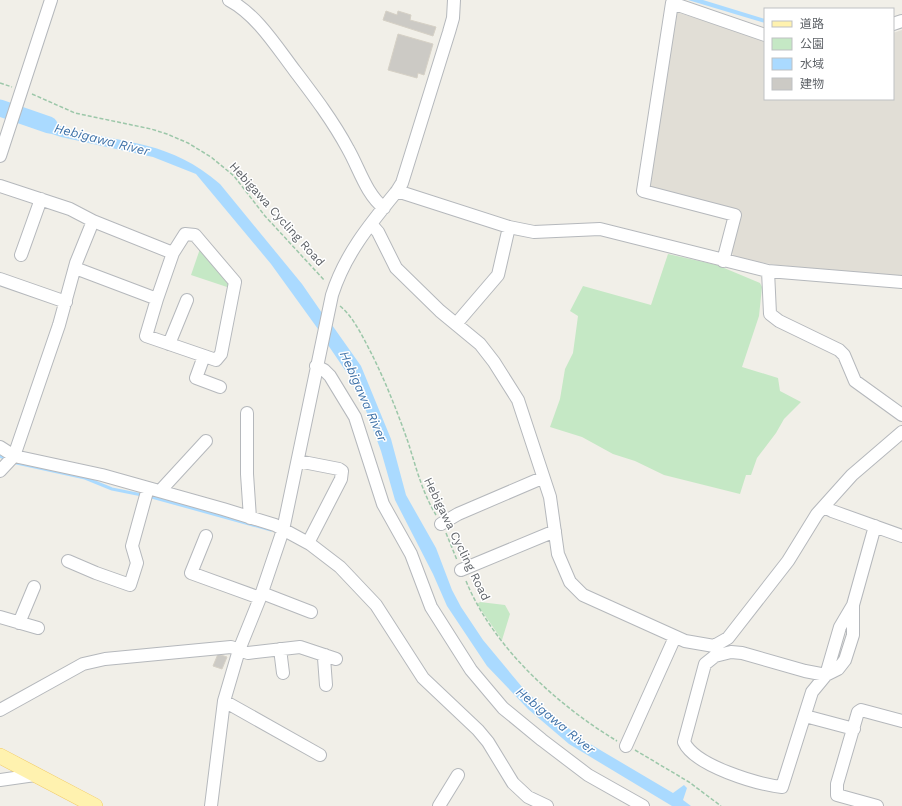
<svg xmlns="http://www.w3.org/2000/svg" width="902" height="806" font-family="'Work Sans','Noto Sans JP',sans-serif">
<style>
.education{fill:#e1ded6}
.green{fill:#c5e8c5}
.water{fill:#aadaff}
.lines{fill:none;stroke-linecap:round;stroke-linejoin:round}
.stream{stroke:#aadaff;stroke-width:3}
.river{stroke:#aadaff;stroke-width:17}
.building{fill:#cccac5;stroke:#d6d1c6}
.minor-casing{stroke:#b5b8bc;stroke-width:14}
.major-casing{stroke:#f2c960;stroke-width:16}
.path{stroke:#9cc7a9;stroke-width:1.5;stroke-dasharray:4 2;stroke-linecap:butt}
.minor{stroke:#fff;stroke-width:12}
.major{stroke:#fff2af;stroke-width:15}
.labels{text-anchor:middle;stroke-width:3;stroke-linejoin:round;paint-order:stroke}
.street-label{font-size:12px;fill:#5f6368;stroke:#fff}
.water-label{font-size:13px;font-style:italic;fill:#4174aa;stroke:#fff}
</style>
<rect width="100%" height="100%" fill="#f1efe8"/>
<!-- education -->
<path class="education" d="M676,12L765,40V99H893V33L902,30V276L777,265L734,258L731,250L741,213L652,189L647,185Z"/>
<!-- green -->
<path class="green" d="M202,243L233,289L191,275Z
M668,254L717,265L760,283L762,287L759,316L742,367L778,378L780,391L801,402L784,419L776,433L757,458L751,475H746L740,494L664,475L635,461L613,454L582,437L550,427L560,399L565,369L573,353L578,316L570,311L583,286L651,305Z
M480,602L505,605L510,614L502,640L477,604Z"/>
<!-- water -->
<path class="water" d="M688,0H703L765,19V23Z
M29,113C42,118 55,125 69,129C127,144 171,141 220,184L302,284L322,313L318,329L271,264L196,174L153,157L61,137L25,125Z
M332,325L361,366L391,439L406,495L436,548L452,590L461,607L483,640L522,687L549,713L585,741L673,793L684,785L687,788L683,800L691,806H672L569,744L528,709L487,666L447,606L433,574L395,500L381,451L358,389L328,345Z"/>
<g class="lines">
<!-- stream -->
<path class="stream" d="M0,456L7,460
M12,462L85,478L112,489L142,495
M148,496L271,530"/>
<!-- river -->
<path class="river" d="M0,108L49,125"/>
</g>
<!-- building -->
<path class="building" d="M386,11L397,15L398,11L411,15L410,20L436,27L433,36L383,20Z
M398,34L433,44L424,75L418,73L417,78L388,70Z
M218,654L227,657L222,669L213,666Z"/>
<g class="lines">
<defs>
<path id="minor" d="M229,0C257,15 276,46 295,71C314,96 333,121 348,149C359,168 366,194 384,208
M893,24L902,21
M0,156L51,0
M0,186L70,209L93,221L76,263L59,325L14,456L0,471
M397,191L509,227L534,232L600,229L768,271L902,282
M371,224L378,232L396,268L440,311L480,344L494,362L518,400L550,497L558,554L570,582L583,595L685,641L714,646L728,638L788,561L817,514L852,475L902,432
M21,255L41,199
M723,261L735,215L643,191L672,3L765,35
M75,268L157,299L173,253L93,221
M768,271L770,314L779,321L839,350L844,355L855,381L902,415
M0,279L66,302
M157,299L146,336L216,360L221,354L235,282L195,235L185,234L173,253
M456,324L498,275L509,227
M169,344L187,300
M204,356L196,378L220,387
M316,366L324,370L330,376L355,417L383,504L411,554L431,607L471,670L503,708L542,740L588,775L643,806
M247,413V474L250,518
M0,447L14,456L102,475L223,509L275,525L310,544L340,567L376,605L423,678L478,730L488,742L513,783L528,797L547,806
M298,461L339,469L342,471L341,479L308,543
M160,491L206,441
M824,507L832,511L902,536
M441,524L458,514L542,478
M206,536L191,573L260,598
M68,561L96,573L130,585L137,563L132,546L148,488
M461,570L555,531
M262,593L311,612
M853,605L840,627L826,675L805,671L742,653L731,652L715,656L705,664L684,742C695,766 757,784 782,787L812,692L826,675L838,669L845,660L853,635V605L875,526
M0,617L38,628
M19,623L34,587
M280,649L283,673
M325,655L324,658L326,685
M224,701L320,755
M0,710L83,664L105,659L231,647L248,653L300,647L336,659
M805,716L854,729
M626,746L675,637
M0,780L35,775
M211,806L224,701L239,650L260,598L283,530L332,295C345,254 370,224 397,191L402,183L449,32L453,18L454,0
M439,806L458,775
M877,806L837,795V784L858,712L861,710L902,721"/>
<path id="major" d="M0,756L95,806"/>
</defs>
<!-- minor casing -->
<use href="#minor" class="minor-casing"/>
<!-- major casing -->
<use href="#major" class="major-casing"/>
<!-- path -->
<path class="path" d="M0,83L12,87
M32,94L75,113L151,129L167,134L188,143L211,157L234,176L265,216L325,281
M340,306C352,316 359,330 366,343C383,375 396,408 408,442C416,467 422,492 436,515
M446,533L457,560
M466,581C493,647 557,705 617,741
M635,750L689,782L721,806"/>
<!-- minor -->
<use href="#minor" class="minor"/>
<!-- major -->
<use href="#major" class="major"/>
</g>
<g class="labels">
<!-- street labels -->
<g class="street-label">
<text transform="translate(277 214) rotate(48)" y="4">Hebigawa Cycling Road</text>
<text transform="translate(457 539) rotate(64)" y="4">Hebigawa Cycling Road</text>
</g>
<!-- water labels -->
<g class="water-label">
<text transform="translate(102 139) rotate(14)" y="5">Hebigawa River</text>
<text transform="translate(364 396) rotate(66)" y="5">Hebigawa River</text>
<text transform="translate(556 720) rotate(39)" y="5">Hebigawa River</text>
</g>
</g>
<!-- legend -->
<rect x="764" y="8" width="130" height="92" fill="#ffffff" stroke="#bfc1c3"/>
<rect x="772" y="21" width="20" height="6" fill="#fff2af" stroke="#bfc1c3"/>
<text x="800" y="28" font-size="12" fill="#5f6368">道路</text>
<rect x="772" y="38" width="20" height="12" fill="#c5e8c5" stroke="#bfc1c3"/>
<text x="800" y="48" font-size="12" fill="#5f6368">公園</text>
<rect x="772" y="58" width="20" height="12" fill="#aadaff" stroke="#bfc1c3"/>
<text x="800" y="68" font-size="12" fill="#5f6368">水域</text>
<rect x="772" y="78" width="20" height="12" fill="#cccac5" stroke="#bfc1c3"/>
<text x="800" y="88" font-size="12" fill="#5f6368">建物</text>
</svg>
